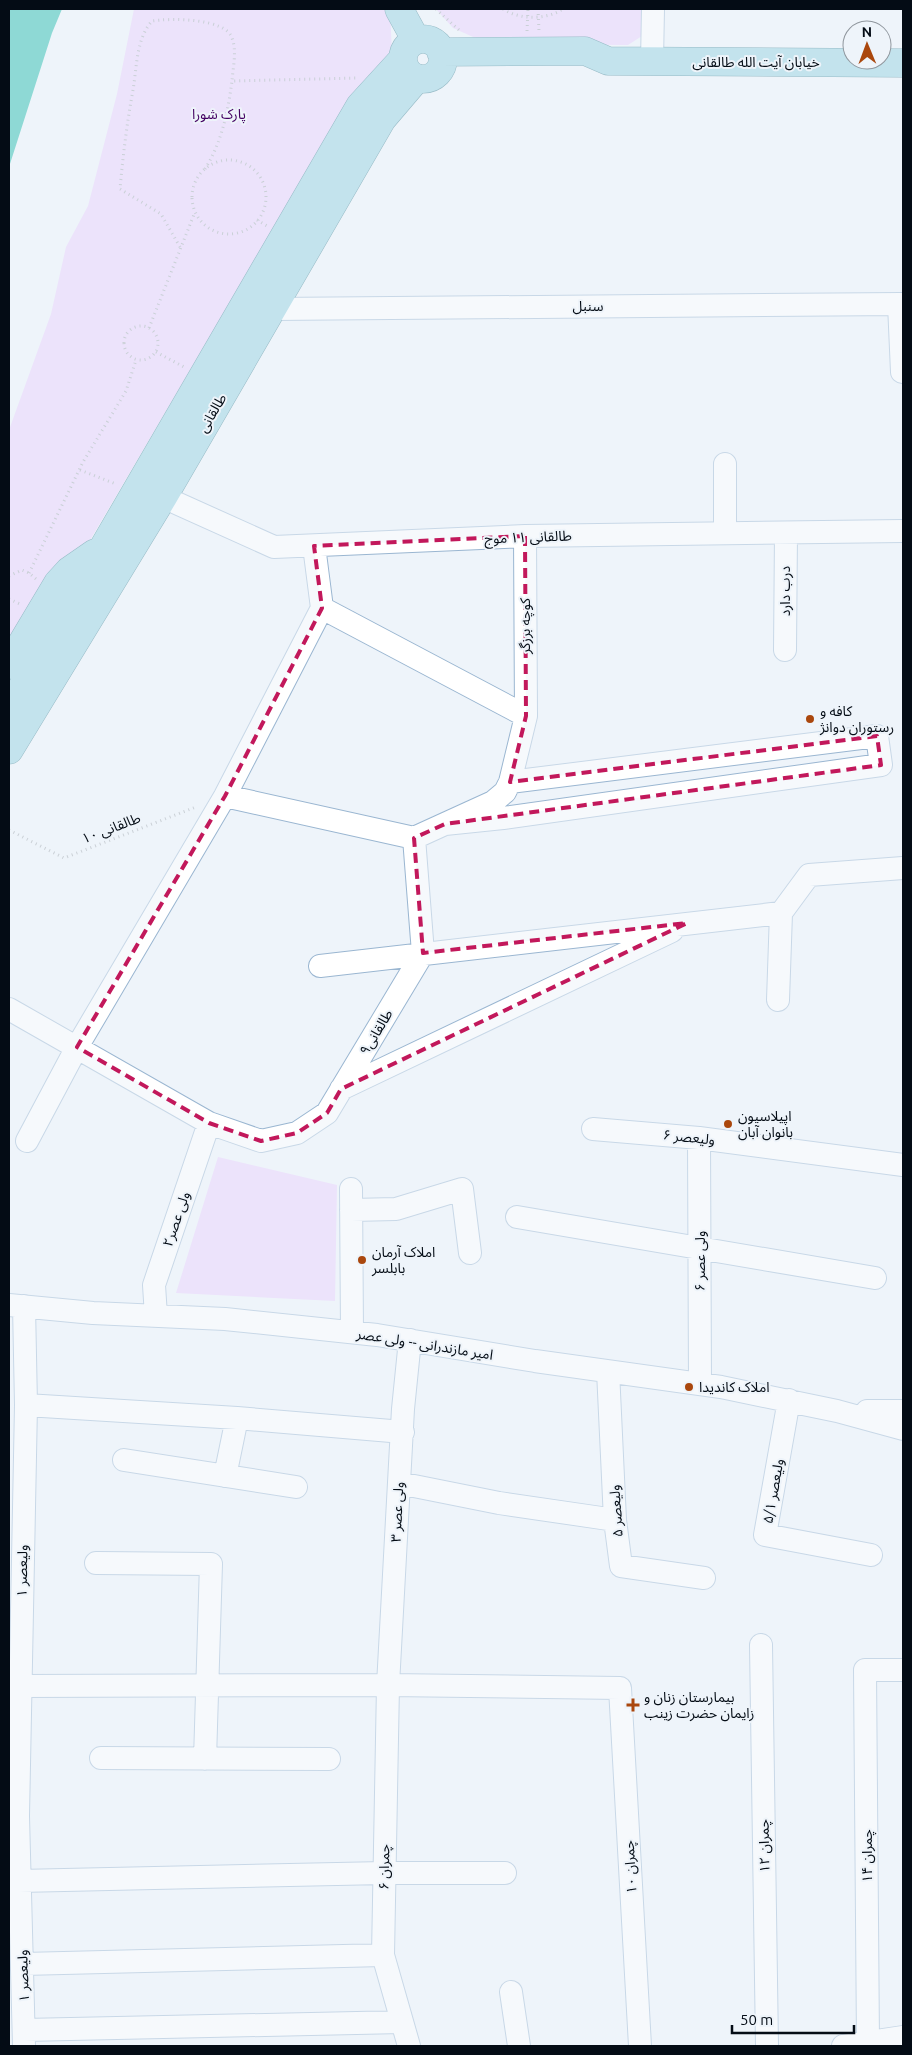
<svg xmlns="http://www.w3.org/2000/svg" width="912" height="2055" font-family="Ubuntu,'Noto Sans Arabic',sans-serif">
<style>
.green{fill:#e8cefd}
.water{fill:#1ab9a9}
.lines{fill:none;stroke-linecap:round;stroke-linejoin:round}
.minor-casing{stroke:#9ab6d1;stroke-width:24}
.major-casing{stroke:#2d7588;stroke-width:29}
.path{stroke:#9ea5ac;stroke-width:3;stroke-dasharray:1 4;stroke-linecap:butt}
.minor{stroke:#fff;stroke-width:22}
.major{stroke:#8ecedd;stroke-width:28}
.marked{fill:none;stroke:#c2185b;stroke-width:4;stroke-dasharray:10 6;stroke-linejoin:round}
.poi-dot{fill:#aa470d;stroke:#eef4fa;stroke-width:2}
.labels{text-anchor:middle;stroke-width:4;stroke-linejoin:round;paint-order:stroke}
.street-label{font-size:14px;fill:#040c15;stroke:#eef4fa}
.park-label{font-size:14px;fill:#430062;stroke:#eef4fa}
.poi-label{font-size:14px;fill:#040c15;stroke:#eef4fa;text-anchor:start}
</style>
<rect width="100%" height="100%" fill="#eef4fa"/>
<!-- green -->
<path class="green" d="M134,9H390L392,54L350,98L9,678V430L51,314L66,247L88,206L117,94Z
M436,9H642V36L628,45L489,44L453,28Z
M218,1157L337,1185L335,1301L176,1293Z"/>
<!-- water -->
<path class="water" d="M9,9H62L52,33L9,167Z"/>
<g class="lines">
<defs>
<path id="minor" d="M652,61L653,9
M899,304L902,372
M273,309L903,304
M725,464V533
M163,497L274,547L525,536L903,531
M322,608L526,716
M785,650L786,533
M225,796L414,838L493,802L505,792L510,782L526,716L525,536
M445,824L503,818L881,765L877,736L510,782
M414,838L423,953
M320,966L781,913
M778,1000L781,913L809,875L903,868
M9,1009L209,1123L261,1141L297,1133L327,1113L423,953
M341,1089L672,931
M593,1129L699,1138L903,1165
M699,1138L700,1384
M27,1141L77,1047L225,796L322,608L314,546
M351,1189L352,1332
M351,1210L396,1209L462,1189L470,1253
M517,1217L875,1278
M9,1305L93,1313L225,1319L377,1335L535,1361L721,1387L837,1411L903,1429
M24,1306L26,1405L18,1816L24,2046
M156,1316L154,1285L209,1123
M608,1371L615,1520L621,1566L704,1578
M789,1400L765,1535L871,1555
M26,1405L237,1418L403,1432
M867,1411H903
M124,1460L296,1487
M225,1476L237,1418
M399,1483L499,1503L615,1520
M96,1563L211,1564L205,1759
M761,1645L767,2046
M19,1686L388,1685L620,1688L640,2046
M101,1758L329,1759
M19,1881L384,1873H505
M23,1964L383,1955
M511,1992L519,2046
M24,2030L402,2022
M868,2043L865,1670H903
M409,2046L383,1955L388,1685L403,1409L410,1340
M843,2046L903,2037"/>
<path id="major" d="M399,9L416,40
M403 59a20 20 0 1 1 40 0a20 20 0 1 1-40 0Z
M441,52L585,51L608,61L903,63
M9,665L58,583L69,571L95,553
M9,710L360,106L403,59
M9,750L163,497L382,119L417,78"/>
</defs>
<!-- minor casing -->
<use href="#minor" class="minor-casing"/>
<!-- major casing -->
<use href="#major" class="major-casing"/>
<!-- path -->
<path class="path" d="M436,9L459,30
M503,9C520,20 546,20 563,9
M538,9L539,31
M527,31L528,9
M192 197a37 37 0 1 1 74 0a37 37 0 1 1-74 0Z
M205,169C222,142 228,111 232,81L357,78
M257,220L267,226
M180,247L161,214L120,189C123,155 127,123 133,90C137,67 136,39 152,21C170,18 226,18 232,38C237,51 233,67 232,81
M124 343a17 17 0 1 1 34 0a17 17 0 1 1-34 0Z
M149,328L195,212
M156,352L184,367
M80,470L116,484
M29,573L83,462L126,391L136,360
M9,576L22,570L29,573L36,579
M9,599L20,604
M9,830L64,858L196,807"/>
<!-- minor -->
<use href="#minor" class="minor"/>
<!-- major -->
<use href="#major" class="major"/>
</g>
<!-- marked area -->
<path d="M0 0H912V2055H0ZM525,536L526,716L510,782L877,736L881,765L445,824L414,838L423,953L687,923L341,1089L327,1113L297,1133L261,1141L209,1123L77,1047L225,796L322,608L314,546Z" fill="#eef4fa" fill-opacity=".55" fill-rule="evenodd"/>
<path class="marked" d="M525,536L526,716L510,782L877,736L881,765L445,824L414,838L423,953L687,923L341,1089L327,1113L297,1133L261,1141L209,1123L77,1047L225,796L322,608L314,546Z"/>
<!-- markers -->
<g class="poi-dot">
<circle cx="810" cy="719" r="5"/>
<circle cx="728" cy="1124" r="5"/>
<circle cx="362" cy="1260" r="5"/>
<circle cx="689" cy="1387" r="5"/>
<path d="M630.5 1697.5h5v5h5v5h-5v5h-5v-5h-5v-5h5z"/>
</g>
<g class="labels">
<!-- street labels -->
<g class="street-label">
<text x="756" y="67">خیابان آیت الله طالقانی</text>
<text x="588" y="311">سنبل</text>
<text transform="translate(212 413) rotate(-60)" y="5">طالقانی</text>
<text transform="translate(528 537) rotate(-2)" y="5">طالقانی ۱۱ موج</text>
<text transform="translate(785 591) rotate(-90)" y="5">درب دارد</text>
<text transform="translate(525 626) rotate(-90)" y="5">کوچه برزگر</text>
<text transform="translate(111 828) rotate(-21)" y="5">طالقانی ۱۰</text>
<text transform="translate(376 1032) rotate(-59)" y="5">طالقانی۹</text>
<text transform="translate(689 1137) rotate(6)" y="5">ولیعصر ۶</text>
<text transform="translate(176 1219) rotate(-71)" y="5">ولی عصر۲</text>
<text transform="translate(700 1261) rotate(-90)" y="5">ولی عصر ۶</text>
<text transform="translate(425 1344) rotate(9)" y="5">امیر مازندرانی -- ولی عصر</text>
<text transform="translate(773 1491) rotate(-80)" y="5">ولیعصر ۵/۱</text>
<text transform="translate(616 1511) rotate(-94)" y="5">ولیعصر ۵</text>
<text transform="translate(397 1512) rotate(-87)" y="5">ولی عصر ۳</text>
<text transform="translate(22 1571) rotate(-89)" y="5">ولیعصر ۱</text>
<text transform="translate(764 1846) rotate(-91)" y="5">چمران ۱۲</text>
<text transform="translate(867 1856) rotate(-90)" y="5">چمران ۱۴</text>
<text transform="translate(384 1867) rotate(-89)" y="5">چمران ۶</text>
<text transform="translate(630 1867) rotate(-93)" y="5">چمران ۱۰</text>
<text transform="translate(23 1976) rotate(-92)" y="5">ولیعصر ۱</text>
</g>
<!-- park labels -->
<g class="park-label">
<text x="219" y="119">پارک شورا</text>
</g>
<!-- poi labels -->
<g class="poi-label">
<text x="820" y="716">کافه و<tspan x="820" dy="16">رستوران دوانژ</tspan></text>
<text x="738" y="1121">اپیلاسیون<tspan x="738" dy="16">بانوان آبان</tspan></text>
<text x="372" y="1257">املاک آرمان<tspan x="372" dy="16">بابلسر</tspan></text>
<text x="699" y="1392">املاک کاندیدا</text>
<text x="644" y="1702">بیمارستان زنان و<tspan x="644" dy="16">زایمان حضرت زینب</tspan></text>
</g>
</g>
<!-- border -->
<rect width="912" height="2055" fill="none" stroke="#040c15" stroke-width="20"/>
<!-- north arrow -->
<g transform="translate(867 45) rotate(359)"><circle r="24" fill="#eef4fa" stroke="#90979e"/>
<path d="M0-4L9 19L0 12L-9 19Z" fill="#aa470d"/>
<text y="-8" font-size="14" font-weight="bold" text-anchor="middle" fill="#040c15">N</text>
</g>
<!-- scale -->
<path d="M732 2025v8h122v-8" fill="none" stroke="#040c15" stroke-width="2.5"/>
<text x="740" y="2025" font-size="15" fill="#040c15" stroke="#eef4fa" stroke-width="4" paint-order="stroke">50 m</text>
</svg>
